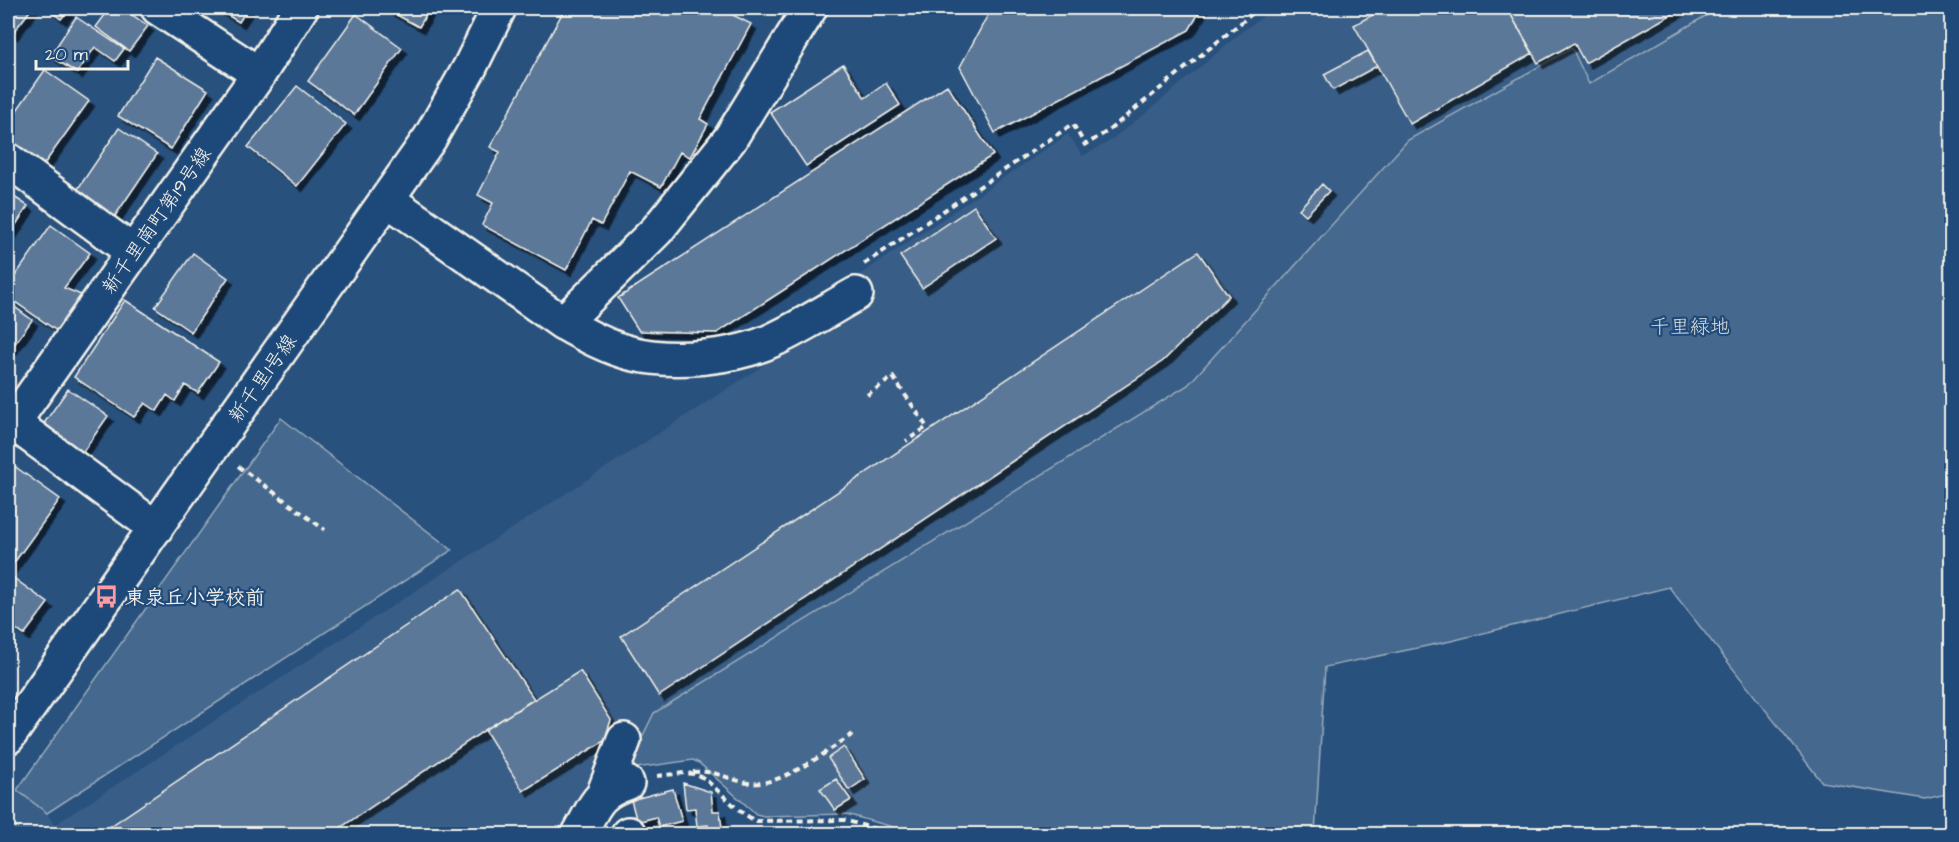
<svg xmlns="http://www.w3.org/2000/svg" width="1959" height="842" font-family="'Architects Daughter','Klee One',sans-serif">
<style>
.built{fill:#375d86}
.green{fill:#45688e;stroke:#9cacbb;stroke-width:1.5}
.building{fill:#5b7899;stroke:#f4f1e8;stroke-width:1.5;filter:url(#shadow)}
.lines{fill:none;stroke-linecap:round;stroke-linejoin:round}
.minor-casing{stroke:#f4f1e8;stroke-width:38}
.path{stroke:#f4f1e8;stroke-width:4;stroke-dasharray:6 4.5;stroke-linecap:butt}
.minor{stroke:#1f4a7a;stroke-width:33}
.labels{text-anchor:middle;stroke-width:4.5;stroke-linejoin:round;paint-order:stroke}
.street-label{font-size:20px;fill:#f4f1e8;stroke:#1f4a7a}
.park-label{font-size:20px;fill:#dadcda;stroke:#1f4a7a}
.poi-label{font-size:20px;font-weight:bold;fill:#f4f1e8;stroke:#1f4a7a;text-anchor:start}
</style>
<defs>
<filter id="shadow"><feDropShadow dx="5.5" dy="5.5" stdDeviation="0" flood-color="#0009"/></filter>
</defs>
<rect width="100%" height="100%" fill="#28517e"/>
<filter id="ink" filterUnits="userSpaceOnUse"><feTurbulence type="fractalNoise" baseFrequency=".0167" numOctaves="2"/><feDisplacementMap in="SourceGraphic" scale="12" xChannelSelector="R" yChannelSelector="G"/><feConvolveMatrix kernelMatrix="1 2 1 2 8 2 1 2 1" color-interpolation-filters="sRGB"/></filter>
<g filter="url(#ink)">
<!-- built -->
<path class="built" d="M1274,8H1719L1589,84L1572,48L1408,140L1188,385L654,713L638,745L601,764L565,834H8V817L11,799L17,790L47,813L54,825L835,319L824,299L1068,134L1083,156L1108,142L1146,113L1239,34Z"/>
<!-- green -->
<path class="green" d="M1719,8H1951V793L1925,799L1822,782L1669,587L1451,641L1325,667L1315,834H906L893,827L846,814L764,816L756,814L699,763L693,760L629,769L628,766L654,713L1188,385L1408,140L1572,48L1589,84Z
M281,418L452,550L47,813L17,790Z"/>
<!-- building -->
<path class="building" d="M8,8H32L12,34L8,30Z
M46,8H70L61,19Z
M103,8H122L148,26L129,51L96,27L108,11Z
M215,8H248L239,22Z
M384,8H430L419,27Z
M565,8H719L751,24L700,119L708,124L690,157L680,152L661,187L630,171L601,225L592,220L566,270L482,225L493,203L478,195L500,152L490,147Z
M1009,8H1202L1189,30L995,133L960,67L989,13Z
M1385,8H1507L1533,53L1410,124L1354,25Z
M1507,8H1683L1585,63L1574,43L1538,63Z
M356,14L402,48L354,115L308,81Z
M76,17L124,49L115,61L95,47L77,73L50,56Z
M1368,51L1377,66L1333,90L1324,74Z
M155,57L208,90L171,149L118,116Z
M843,64L865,98L886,83L900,105L806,166L770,112Z
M45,70L89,101L42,167L8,143V123Z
M947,85L993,155L717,333L639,331L618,298Z
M297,86L346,124L297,186L248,147Z
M119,128L157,154L115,216L77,190Z
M1322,184L1329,191L1306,215L1299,209Z
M8,193L28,206L8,237Z
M974,206L996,238L922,288L900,256Z
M51,225L90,253L64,288L86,297L60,333L8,297V286Z
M1198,252L1229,296L1163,361L659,696L621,636Z
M193,253L228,278L191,332L155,307Z
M125,300L219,362L198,393L185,385L175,401L167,395L157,411L145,403L134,417L74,377Z
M8,302L32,320L8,353Z
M68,389L108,416L80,456L40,429Z
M10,463L60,499L8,571V466Z
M8,574L48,603L24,635L8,623Z
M460,589L534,699L485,730L331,834H99Z
M580,671L611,720L604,741L523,791L485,730Z
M844,747L865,779L849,790L828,758Z
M836,779L851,800L835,810L820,789Z
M683,783L711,792L713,811H720L722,829L708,830V825L697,826L695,808L686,809Z
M673,789L682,821L659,827L656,817L637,822L631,800Z
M843,829L844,834L861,832V834H824V831Z
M819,830V834H783V832Z
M780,831V834H748V832Z"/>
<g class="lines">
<defs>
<path id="minor" d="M158,8L259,74
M8,160L133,252
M388,200L563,323C584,334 606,347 630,353C672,364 736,358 775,339C803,326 829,309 856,294
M563,323L657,230L730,139L810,8
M8,419L156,528
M8,430L259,74L301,8
M8,737L430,138L470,67L499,8
M604,793L624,740
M579,834C595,807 595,794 627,783
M628,834H629"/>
</defs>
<!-- minor casing -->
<use href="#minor" class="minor-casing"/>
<!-- path -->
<path class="path" d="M864,264L1073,124L1085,145L1108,131L1259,8
M867,395L893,377L927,427L906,441
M238,466L325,530
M693,772C717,770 726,779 748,783C780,788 827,751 853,734
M657,776L684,773L694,774L704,778L740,811L755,821L844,820L893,834"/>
<!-- minor -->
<use href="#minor" class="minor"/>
</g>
</g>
<!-- icons -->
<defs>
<symbol id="bus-bare" viewBox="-9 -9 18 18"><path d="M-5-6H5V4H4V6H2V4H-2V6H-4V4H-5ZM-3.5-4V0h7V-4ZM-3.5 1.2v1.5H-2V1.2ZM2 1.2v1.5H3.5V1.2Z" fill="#ff9aa2" stroke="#1f4a7a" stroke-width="2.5" paint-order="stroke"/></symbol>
</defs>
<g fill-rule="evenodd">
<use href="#bus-bare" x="90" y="580" width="33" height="33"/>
</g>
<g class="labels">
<!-- street labels -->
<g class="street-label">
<text transform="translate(156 220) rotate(-55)" y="7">新千里南町第19号線</text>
<text transform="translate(262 378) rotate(-55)" y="7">新千里1号線</text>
</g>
<!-- park labels -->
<g class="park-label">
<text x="1690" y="333">千里緑地</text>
</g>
<!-- poi labels -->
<g class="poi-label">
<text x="125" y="604">東泉丘小学校前</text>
</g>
</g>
<!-- margin -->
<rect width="1959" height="842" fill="none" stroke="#1f4a7a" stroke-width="30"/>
<rect x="15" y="15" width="1929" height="812" fill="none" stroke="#f4f1e8" stroke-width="2" filter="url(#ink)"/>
<!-- scale -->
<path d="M36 60v9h92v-9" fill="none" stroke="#f4f1e8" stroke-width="3"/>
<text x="45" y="60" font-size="18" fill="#f4f1e8" stroke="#1f4a7a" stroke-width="4.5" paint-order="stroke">20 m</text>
</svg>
